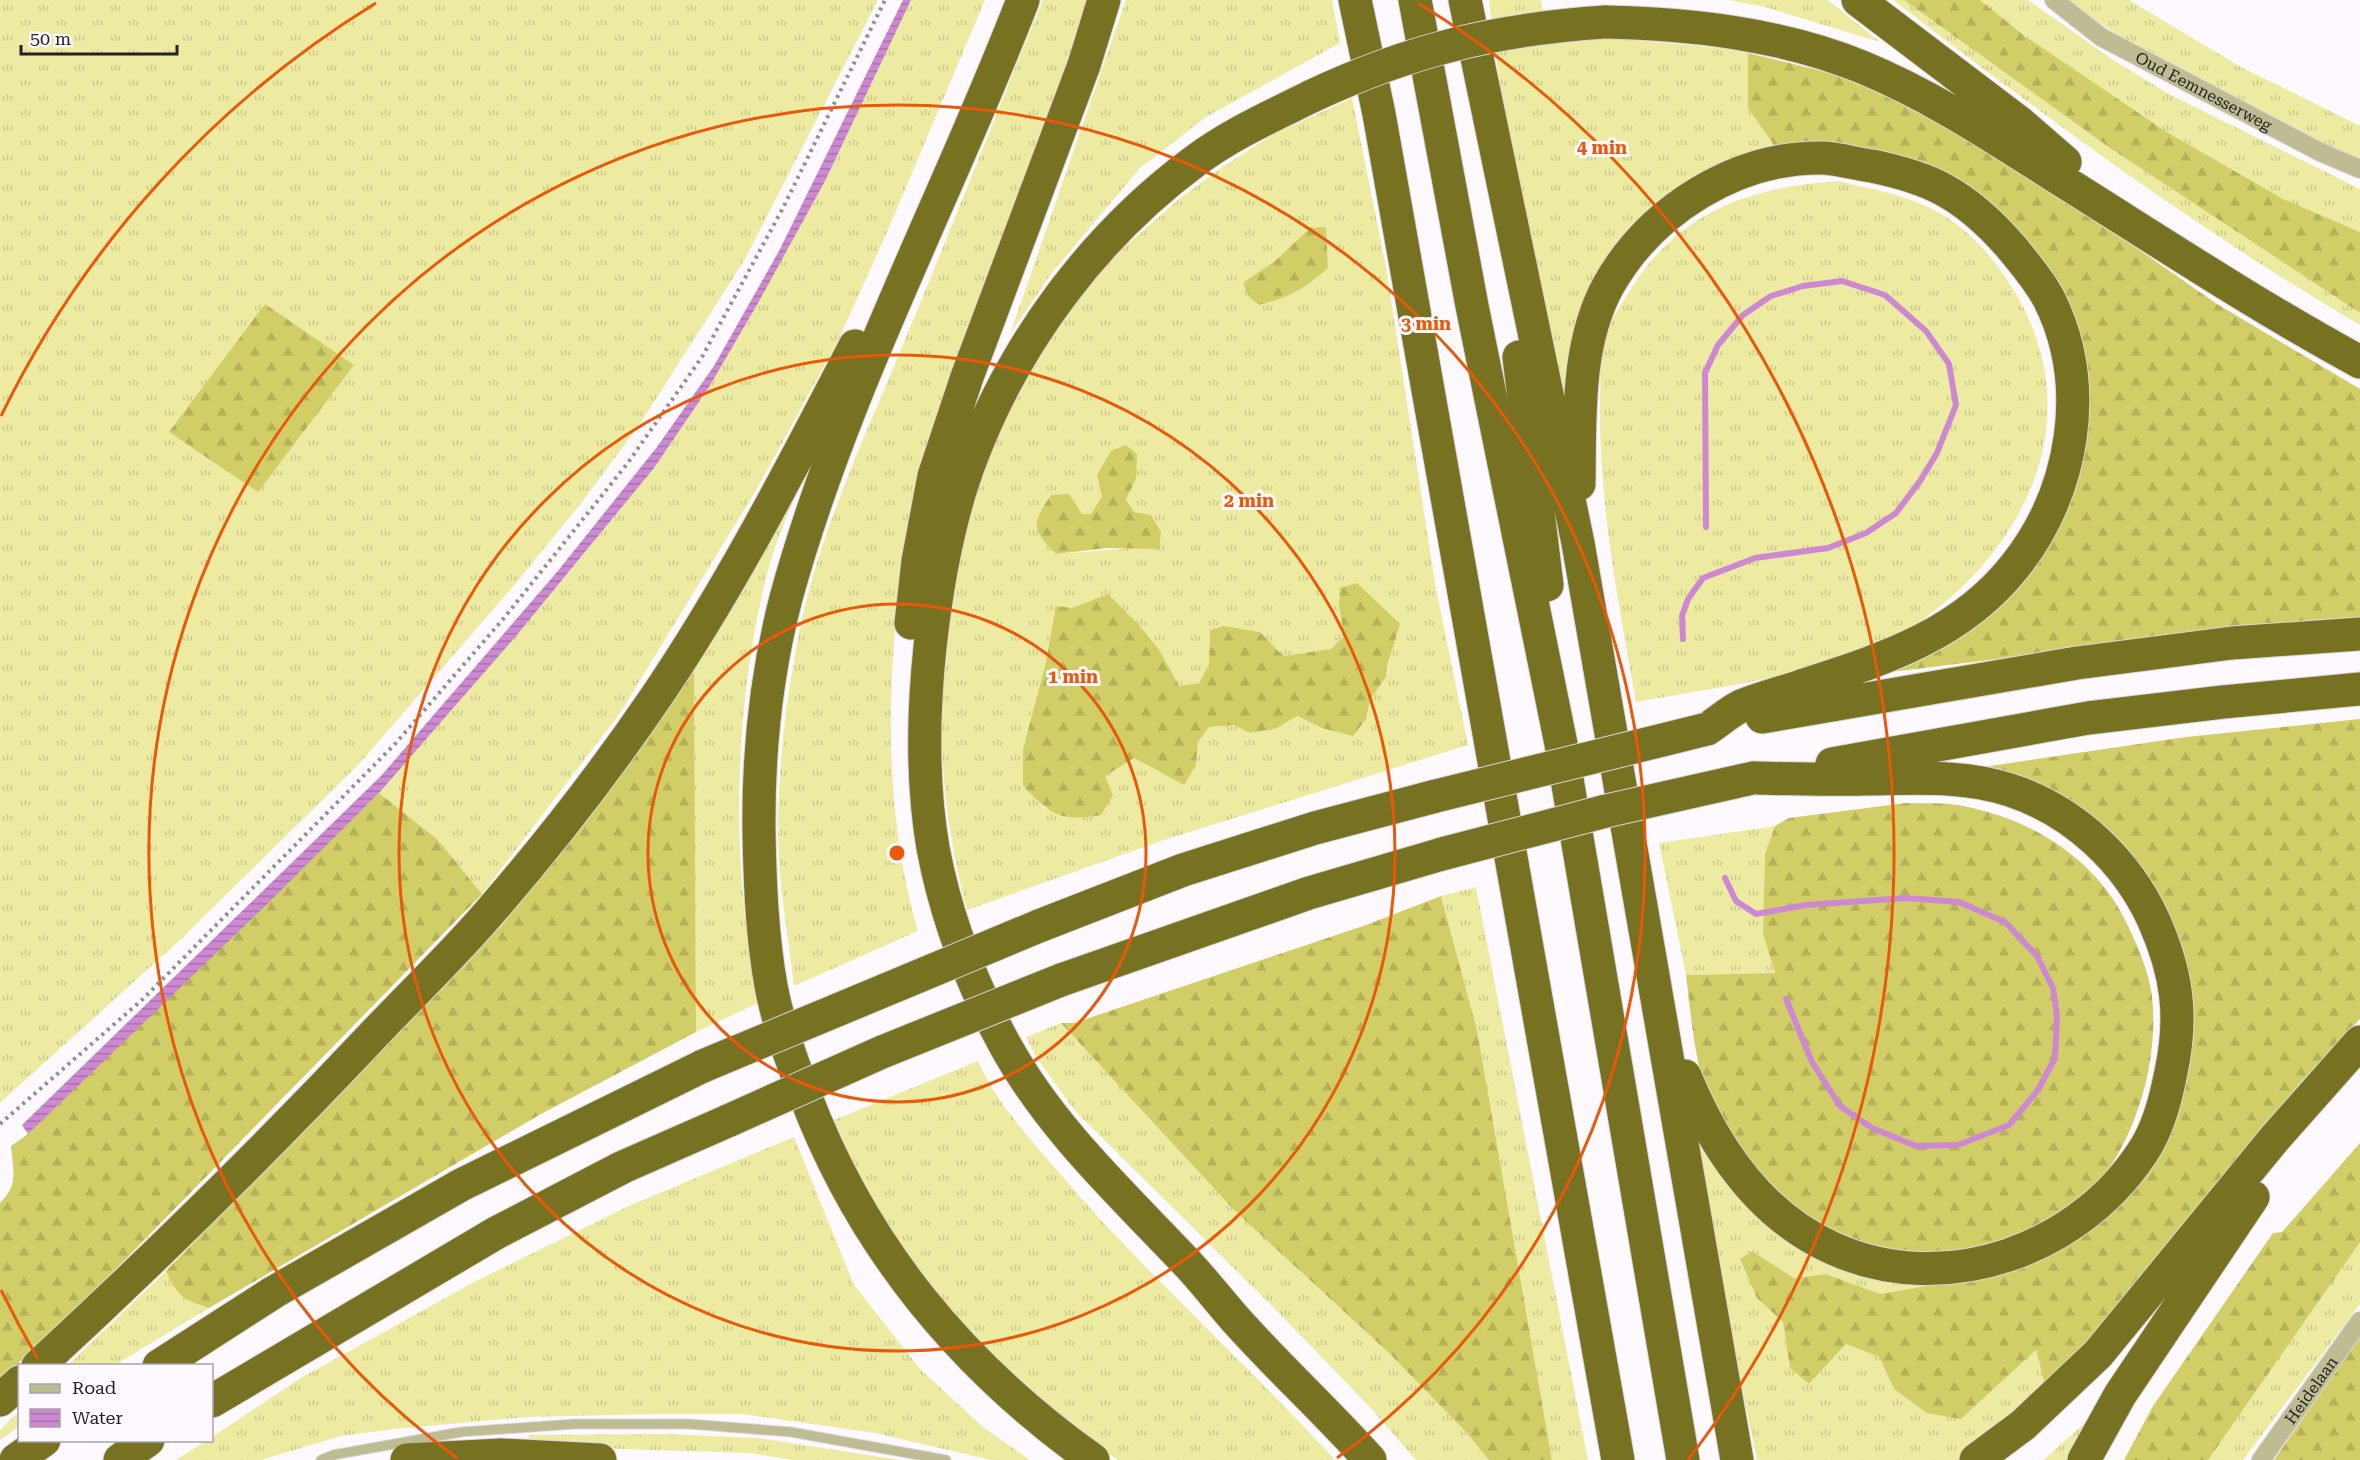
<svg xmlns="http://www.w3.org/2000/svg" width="2360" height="1460" font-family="'Roboto Serif',serif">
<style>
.grass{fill:url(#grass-tufts);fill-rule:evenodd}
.forest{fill:url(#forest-firs)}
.water{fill:url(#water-rules)}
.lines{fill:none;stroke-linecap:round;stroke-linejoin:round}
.stream{stroke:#cc89d2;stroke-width:6}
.service-casing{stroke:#dbd6dc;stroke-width:11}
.minor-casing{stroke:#dbd6dc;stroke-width:20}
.motorway-casing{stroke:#dbd6dc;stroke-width:35}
.path{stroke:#948f95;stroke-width:4;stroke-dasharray:3 4.5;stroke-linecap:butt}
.service{stroke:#bdbc92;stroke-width:9}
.minor{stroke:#bdbc92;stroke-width:18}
.motorway{stroke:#767221;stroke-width:33}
.motorway-bridge-casing{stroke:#dbd6dc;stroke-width:35;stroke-linecap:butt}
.motorway-bridge{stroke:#767221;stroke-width:33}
.ring{fill:none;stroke:#e8590c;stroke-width:3}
.labels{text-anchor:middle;stroke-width:6;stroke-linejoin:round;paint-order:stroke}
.street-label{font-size:16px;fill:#252126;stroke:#fef9ff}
.centre{fill:#e8590c;stroke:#fef9ff;stroke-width:3}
.ring-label{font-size:18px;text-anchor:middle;font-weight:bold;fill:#e8590c;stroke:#fef9ff;stroke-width:6;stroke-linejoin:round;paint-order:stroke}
</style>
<defs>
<pattern id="grass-tufts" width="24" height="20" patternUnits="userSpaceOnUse" patternTransform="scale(1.5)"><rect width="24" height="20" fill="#edeba2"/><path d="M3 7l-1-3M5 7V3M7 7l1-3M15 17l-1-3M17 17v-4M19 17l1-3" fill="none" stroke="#cbc98b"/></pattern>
<pattern id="forest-firs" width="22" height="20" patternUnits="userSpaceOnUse" patternTransform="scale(1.5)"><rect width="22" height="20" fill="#d2ce67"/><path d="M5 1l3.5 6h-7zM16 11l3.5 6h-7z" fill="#b4b159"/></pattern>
<pattern id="water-rules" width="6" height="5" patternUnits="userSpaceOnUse" patternTransform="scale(1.5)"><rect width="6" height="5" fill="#cc89d2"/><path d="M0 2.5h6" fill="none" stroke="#a570aa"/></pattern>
</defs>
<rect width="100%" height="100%" fill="#fef9ff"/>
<!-- grass -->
<path class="grass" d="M0,0H878L745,259L640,424L582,502L516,583L359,764L180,940L0,1103Z
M911,0H985L888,230L838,341L755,492L620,713L482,894L437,839L379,793L564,578L654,468L709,387L825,181Z
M1043,0H1091L898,600C886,710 887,825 918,931L794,986C788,936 779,887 778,836C778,776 784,714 795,655C811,556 853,463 892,371C944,248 992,123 1043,0Z
M1126,0H1332L1340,43L1206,117L1140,168L1051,274L1010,334Z
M1489,0H1541L1549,43L1610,38L1733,49L1748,53V108L1776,148L1590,291L1574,326L1567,361L1566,420L1545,338L1494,47Z
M1729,0H1828L1880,42L1765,7Z
M1893,0H1904L2110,148L2360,313V325C2196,229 2044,116 1893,0Z
M1980,0H2028L2113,60L2169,94L2360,189V232C2334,220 2306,211 2280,198C2174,143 2073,75 1980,0Z
M2066,0H2129L2241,67L2360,126V159C2316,141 2274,119 2232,98C2174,68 2119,39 2066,0Z
M1352,98L1386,267L1435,583L1468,745L1164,840L967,910C948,839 939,766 942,692C943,649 954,604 960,561L956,552L1012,389L1087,280L1180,198L1224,166L1274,134ZM1326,227L1328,268L1243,283L1276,260L1310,229ZM1136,479L1126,498L1134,512L1143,547L1056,554C1031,529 1031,524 1051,495L1082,514H1091L1102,496ZM1108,594L1160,651L1178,686L1199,683L1209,664L1210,630L1260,632L1282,656L1331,649L1344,636L1339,606L1393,643L1386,677L1370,700L1366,719L1322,728L1296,716L1275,729L1250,733L1235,725L1208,727L1198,742L1196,765L1161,773L1134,758L1045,809L1023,786V749L1045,666L1056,606L1072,609Z
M1839,181C1870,189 1902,194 1930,208C1964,224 1992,255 2011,286C2091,411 2031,544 1918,623C1846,673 1722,686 1636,702C1618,601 1598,499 1600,396C1601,379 1599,362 1601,346C1604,329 1617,311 1626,297C1675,213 1746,187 1839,181Z
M809,466C795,498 780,529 770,563C734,693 728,871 760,1002L696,1032L694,655Z
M1775,826L1765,854L1763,933L1775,973L1686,975L1659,843Z
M1476,887L1588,1460H1552L1477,1030L1441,896Z
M1061,1023L1234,1210L1388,1352L1466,1432L1489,1460H1416L1368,1405L1269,1303L1075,1111L1036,1057L1026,1037Z
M978,1061C995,1101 1027,1135 1055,1168C1142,1271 1244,1360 1335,1460H1118L1101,1449L996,1364L956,1321L892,1233L858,1173L834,1120Z
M1695,1127L1768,1216L2001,1273L1880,1294L1826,1274L1794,1278L1752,1251L1740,1259L1757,1298L1783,1322L1790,1368L1809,1384L1846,1344L1879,1357L1894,1389L1961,1419L2036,1350L2045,1385L1989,1437L1958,1460H1757L1725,1306Z
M794,1137L854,1285L921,1370L984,1428L1030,1460H991L875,1433L743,1414H657L527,1417L394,1429L341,1436L261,1460H176L206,1441L212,1440V1437L299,1379L476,1281L631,1205Z
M2360,1242V1304L2243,1460H2208Z
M166,1271C178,1297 182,1299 209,1308L115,1365L67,1366Z
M19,1411V1427L0,1440V1430Z
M2087,1421L2067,1460H2044L2048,1456Z
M665,1434L758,1438L900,1460H793L750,1453L529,1446V1435Z"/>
<!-- forest -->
<path class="forest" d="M1904,0H1980L2025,36L2165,131L2283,199L2360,232V313L2110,148Z
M1748,53L1854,79L1910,103L2063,197L2217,304L2360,389V617L2313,620L1875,674L2011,575L2085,409L1997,214L1776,148L1748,108Z
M1326,227L1328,268C1304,289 1290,297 1259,305L1250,298L1243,283L1276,260L1310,228Z
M265,304L354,365L258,492L169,432Z
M1126,445L1137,454L1136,479L1126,499L1134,512L1151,515L1161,532L1159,549L1107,548L1056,554C1031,529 1031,524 1051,495L1069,494L1082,514H1091L1102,496L1097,475L1111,451Z
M1357,583L1400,624L1388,663L1386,677L1370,700L1366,719L1353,736L1322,728L1297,716L1275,729L1250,733L1234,725L1209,727L1198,742L1196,765L1184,785L1134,758L1105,776L1113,795L1101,815C1062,822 1050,815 1023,786V749L1045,666L1056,606L1072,608L1108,594L1139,625L1160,651L1179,686L1199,683L1209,664L1210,630L1223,626L1260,632L1283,656L1331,649L1344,636L1339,606L1340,588Z
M694,655L696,1032L541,1114L209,1308C182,1299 178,1297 166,1271L503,924L571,836Z
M2360,719V1019L2301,1082L2076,1354L2045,1385L2036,1350L1961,1419L1927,1413L1894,1389L1879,1357L1846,1344L1809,1384L1790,1368L1783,1322L1757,1298L1740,1259L1752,1251L1794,1278L1826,1274L1880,1294L2001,1273L2055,1251L2089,1231L2120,1204L2153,1165L2173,1121L2188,1068L2125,854L1942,773L2186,737Z
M379,793L437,839L482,894L112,1273L0,1381V1203C19,1184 13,1171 11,1146L28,1134Z
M1906,803C1924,804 1945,802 1963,806C2032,819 2098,860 2128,926C2138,947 2149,972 2152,996C2160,1065 2132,1159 2077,1204C2054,1222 2027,1233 1999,1241C1897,1271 1799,1237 1739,1148C1730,1134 1717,1120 1711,1105C1695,1068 1691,1015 1686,975L1775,973L1763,934L1765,854L1775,826L1789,818Z
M1441,896L1477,1030L1552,1460H1489L1466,1432L1388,1352L1234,1210L1061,1023H1074L1366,925Z
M2360,1143V1242L2208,1460H2124L2153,1406L2273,1233L2282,1232Z
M2360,1336V1460H2274Z"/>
<!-- water -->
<path class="water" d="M903,0H911L825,181L758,303L709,387L654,468L516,636L379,793L262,909L28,1134L22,1125L381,776L557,572L657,447L714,366L779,251Z"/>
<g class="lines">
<!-- stream -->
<path class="stream" d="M1683,639L1682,616L1688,599L1703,578L1755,558L1828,548L1866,533L1896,513L1920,481L1937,453L1956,405L1949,364L1926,331L1885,295L1842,281L1803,286L1771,296L1743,315L1718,345L1705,373L1706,527
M1725,878L1736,901L1756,914L1806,905L1906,898L1959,902L2005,922L2037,956L2053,988L2057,1016L2055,1058L2038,1090L2009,1125L1958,1145L1916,1146L1872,1128L1840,1106L1812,1062L1786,999"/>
<defs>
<path id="service" d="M321,1460L333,1455L461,1432L574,1424H689L791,1432L946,1460"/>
<g id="minor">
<path id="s1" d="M2054,0L2101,37L2320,152L2360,169"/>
<path id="s2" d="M2261,1460L2360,1321"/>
</g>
<path id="motorway" d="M1023,0C946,200 843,390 786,598C766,675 758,753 759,832C760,884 762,935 771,986C778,1023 791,1060 805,1095C863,1248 961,1366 1093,1460
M1355,0L1379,114L1618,1460
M1415,0L1472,306L1561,744L1683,1460
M1465,0L1578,543L1737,1460
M1858,0L2020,123L2065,162
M1605,22C1692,24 1781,34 1862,67C1932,96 1992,136 2055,176C2156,239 2255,305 2360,362
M1312,96C1272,116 1231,134 1195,161C1094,236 1015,342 971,459C948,519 937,584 930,647C923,713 922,783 933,848C946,917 971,983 1005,1045C1051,1129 1122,1194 1187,1263C1204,1281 1220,1302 1236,1320C1279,1368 1327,1412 1370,1460
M1519,357L1547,585
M1579,484C1580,419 1576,345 1608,286C1650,211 1736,156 1824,158C1840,159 1856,164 1872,166C1896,171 1923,178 1944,190C1970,204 1993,226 2012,248C2025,264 2039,280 2049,299C2092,385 2074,492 2015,566C1960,636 1881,660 1801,686C1781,693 1760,698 1741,706C1729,712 1718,722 1707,729
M911,623L918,561L934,476L967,377L1084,65L1104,0
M1762,717L2077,663L2232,643L2360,634
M1832,764L2088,718L2223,702L2360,689
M1039,926L1183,870L1315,828L1436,796
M1061,980L1309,893L1442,854
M1685,1076C1714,1147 1759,1215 1832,1248C1946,1300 2084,1249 2147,1145C2160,1122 2166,1097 2171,1072C2183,1016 2177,973 2154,921C2127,861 2074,811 2010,790C1961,774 1913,779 1863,779C1827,780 1790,779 1753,778
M38,1366C155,1258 268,1147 377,1031C416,990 458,950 495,906C552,840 607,769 656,697C732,585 793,465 855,346
M159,1366L274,1292L461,1185L703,1066
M0,1400L20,1382
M212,1401L496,1233L623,1167L730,1120
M16,1460L44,1440
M120,1460L148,1440
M407,1460L501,1455L600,1460
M1976,1460L2023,1425L2098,1354L2275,1138L2360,1042
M2084,1460L2120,1395L2253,1197"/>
</defs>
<!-- service casing -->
<use href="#service" class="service-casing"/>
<!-- minor casing -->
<use href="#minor" class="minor-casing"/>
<!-- motorway casing -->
<use href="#motorway" class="motorway-casing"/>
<!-- path -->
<path class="path" d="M0,1124L143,999L395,744L504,618L627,464L702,357L783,208L885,0"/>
<!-- service -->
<use href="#service" class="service"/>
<!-- minor -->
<use href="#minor" class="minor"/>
<!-- motorway -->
<use href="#motorway" class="motorway"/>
<defs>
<path id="motorway-bridge" d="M1312,96C1410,50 1497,29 1605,22
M1436,796L1707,729
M1442,854L1606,811L1753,778
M703,1066L1039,926
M730,1120L882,1052L1061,980"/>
</defs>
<!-- motorway-bridge casing -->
<use href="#motorway-bridge" class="motorway-bridge-casing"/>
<!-- motorway-bridge -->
<use href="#motorway-bridge" class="motorway-bridge"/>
</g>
<!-- distance rings -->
<g class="ring">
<circle cx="897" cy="853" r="249"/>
<circle cx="897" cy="853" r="498"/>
<path d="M457 1458A748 748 0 1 1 1337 1458"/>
<path d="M38 1359A997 997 0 0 1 1 1290M1 416A997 997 0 0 1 376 3M1418 3A997 997 0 0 1 1688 1460"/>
</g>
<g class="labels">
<!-- street labels -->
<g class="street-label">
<text dy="6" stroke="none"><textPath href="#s1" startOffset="176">Oud Eemnesserweg</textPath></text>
<text dy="6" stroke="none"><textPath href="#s2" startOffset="86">Heidelaan</textPath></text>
</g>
</g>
<circle cx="897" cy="853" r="9" class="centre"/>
<g class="ring-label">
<text x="1602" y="154">4 min</text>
<text x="1426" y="330">3 min</text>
<text x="1249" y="507">2 min</text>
<text x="1073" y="683">1 min</text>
</g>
<!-- legend -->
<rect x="18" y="1364" width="195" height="78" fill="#fef9ff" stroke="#a7a3a8" stroke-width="1.5"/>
<rect x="30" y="1384" width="30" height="9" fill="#bdbc92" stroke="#a7a3a8" stroke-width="1.5"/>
<text x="72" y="1394" font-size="18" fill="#252126">Road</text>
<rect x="30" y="1409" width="30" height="18" fill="url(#water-rules)" stroke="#a7a3a8" stroke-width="1.5"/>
<text x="72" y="1424" font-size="18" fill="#252126">Water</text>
<!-- scale -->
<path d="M21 45v9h156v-9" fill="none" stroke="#252126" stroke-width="3"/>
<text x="30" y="45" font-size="18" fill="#252126" stroke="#fef9ff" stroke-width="4.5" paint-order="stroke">50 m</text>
</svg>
